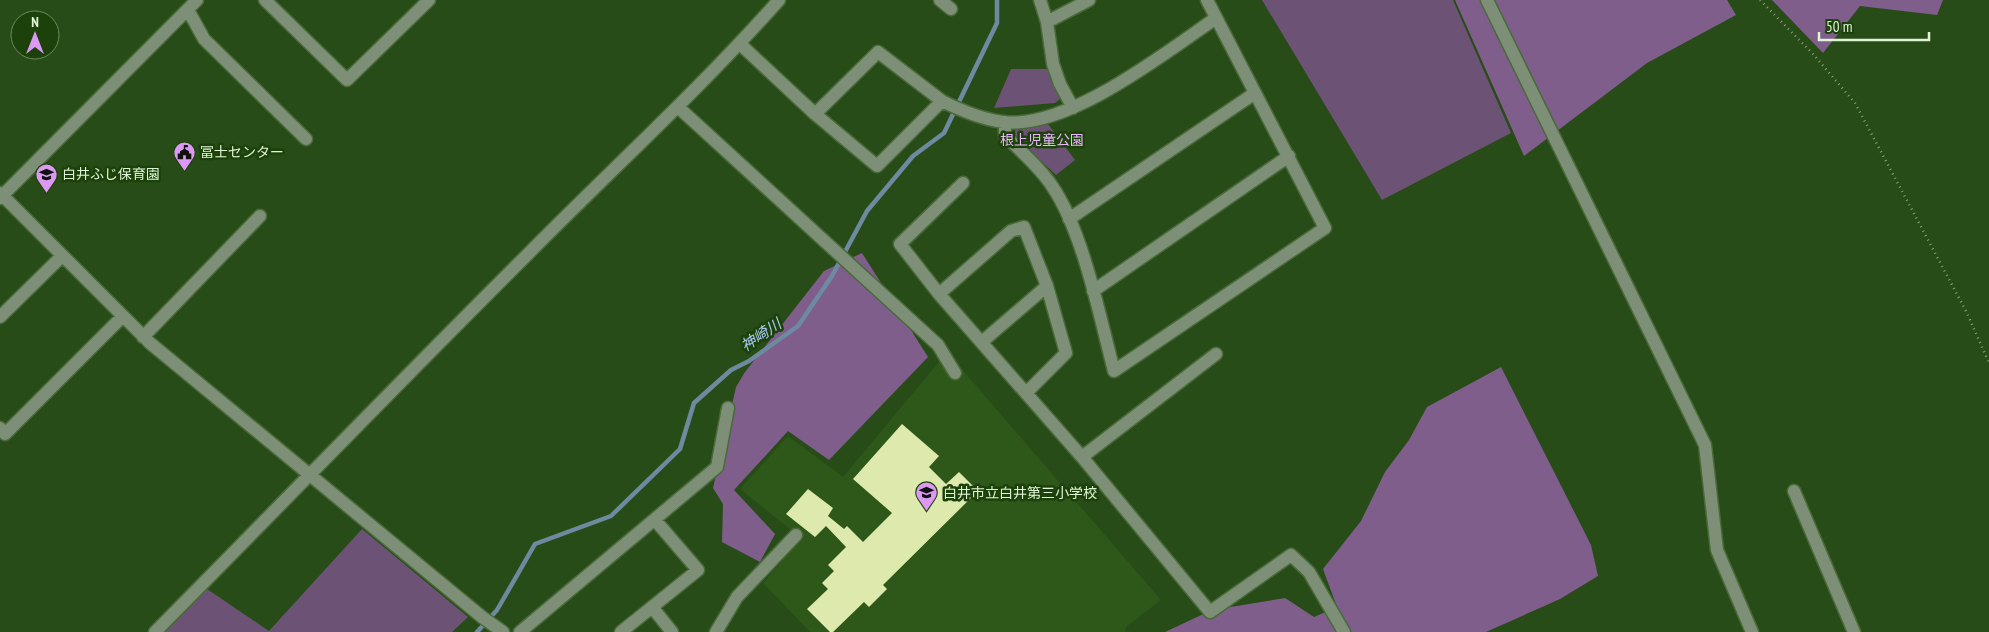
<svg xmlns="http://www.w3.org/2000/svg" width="1989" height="632" font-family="'PT Sans Narrow','Noto Sans JP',sans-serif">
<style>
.built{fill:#2e571a}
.green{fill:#6c5375}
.forest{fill:#7f5e8b}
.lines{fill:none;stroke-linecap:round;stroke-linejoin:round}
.stream{stroke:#6e8aa0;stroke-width:4.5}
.building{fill:#deeaad}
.minor-casing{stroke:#496a39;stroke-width:15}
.path{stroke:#85a279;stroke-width:2.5;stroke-dasharray:1 4;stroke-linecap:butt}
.minor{stroke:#7e8f77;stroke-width:12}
.labels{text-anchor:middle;stroke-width:5;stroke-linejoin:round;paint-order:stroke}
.park-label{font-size:14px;fill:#ebb7fe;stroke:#1d410a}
.poi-label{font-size:14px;fill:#def4d6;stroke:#1d410a;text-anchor:start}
.water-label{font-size:15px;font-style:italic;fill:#aecbf4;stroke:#1d410a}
</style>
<rect width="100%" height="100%" fill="#284c17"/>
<!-- built -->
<path class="built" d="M947,352L1161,600L1126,627L1125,632H810L763,583L801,538L740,489L788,436L843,477Z"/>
<!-- green -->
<path class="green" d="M1262,0H1453L1511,133L1382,200Z
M1011,69H1047L1061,98L1055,103L994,108Z
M1048,124L1075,160L1056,175L1016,137L1015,131L1020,126Z
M362,529L468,617L452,632H164L207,589L269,631Z"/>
<!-- forest -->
<path class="forest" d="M1455,0H1727L1736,15L1647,63L1524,156Z
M1772,0H1943L1937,15L1860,6L1823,53Z
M862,253L928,357L829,460L788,431L734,490L775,534L760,562L722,542L723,504L713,488L736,387L745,372L824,271Z
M1501,367L1591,545L1598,576L1560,599L1486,632H1165L1212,610L1285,598L1314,617L1337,607L1323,569L1361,521L1385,472L1409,440L1427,407Z"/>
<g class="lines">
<!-- stream -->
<path class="stream" d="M477,632L497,610L535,544L611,516L680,449L694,403L731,370L749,361L798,326L832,276L867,211L913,156L944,133L997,23V0"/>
</g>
<!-- building -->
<path class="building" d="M902,424L939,456L929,467L946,484L959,472L978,491L883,585L887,589L869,607L864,602L833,632H830L807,609L828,589L822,583L834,571L828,565L846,547L826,526L815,537L786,514L808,489L833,508L828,516L844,529L847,526L863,542L892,513L853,479Z"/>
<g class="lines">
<defs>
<path id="minor" d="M265,0L347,80L429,0
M940,0L951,9
M1040,0L1047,22L1053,64L1060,84L1073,108
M1487,0L1705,445L1717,550L1752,632
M188,10L204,39L306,139
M1047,22L1089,0
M740,44L815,114L877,166L942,101C962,111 981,119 1003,122C1067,130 1165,53 1216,18
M678,107L938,345L955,373
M815,114L878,52L942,101
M1005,122V135C1020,151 1040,167 1052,186C1083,231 1100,318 1114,371L1325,228L1207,0
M963,183L900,244L939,294L1082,457L1210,612L1291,555L1309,572L1344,632
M0,193L150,343L482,617L503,632
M0,198L197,0
M1069,219L1255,93
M1093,291L1289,156
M939,294L1011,231L1024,227L1047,286L1066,353L1026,393
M0,317L62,256
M143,337L260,216
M983,341L1047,286
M0,428L5,434L123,316
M1082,457L1216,354
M1794,491L1854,632
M652,607L672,632
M155,632C280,506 402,379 528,254C612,169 700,89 779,0
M520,632L717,467L728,408
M621,632L698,570L655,520
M716,632L737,597L796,535"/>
</defs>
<!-- minor casing -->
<use href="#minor" class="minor-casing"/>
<!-- path -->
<path class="path" d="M1760,0L1813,54L1855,103L1967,313L1989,363"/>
<!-- minor -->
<use href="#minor" class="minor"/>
</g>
<!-- icons -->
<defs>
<symbol id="civic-pin" viewBox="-11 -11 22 30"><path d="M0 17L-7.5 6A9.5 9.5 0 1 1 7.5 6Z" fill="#dc99f4" stroke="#1d410a"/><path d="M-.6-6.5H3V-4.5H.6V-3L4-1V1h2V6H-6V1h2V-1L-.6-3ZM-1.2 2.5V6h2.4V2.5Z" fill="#111"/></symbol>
<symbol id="school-pin" viewBox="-11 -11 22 30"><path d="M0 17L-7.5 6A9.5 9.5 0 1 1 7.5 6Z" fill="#dc99f4" stroke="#1d410a"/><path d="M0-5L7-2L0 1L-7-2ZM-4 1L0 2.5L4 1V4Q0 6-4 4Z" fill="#111"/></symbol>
</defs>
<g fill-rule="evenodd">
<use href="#civic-pin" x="172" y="140" width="25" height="34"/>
<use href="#school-pin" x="34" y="162" width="25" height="34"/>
<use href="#school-pin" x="914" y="480" width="25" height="34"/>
</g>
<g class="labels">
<!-- park labels -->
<g class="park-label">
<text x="1042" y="145">根上児童公園</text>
</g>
<!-- poi labels -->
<g class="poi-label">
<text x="200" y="157">冨士センター</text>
<text x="62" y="179">白井ふじ保育園</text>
<text x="943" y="498">白井市立白井第三小学校</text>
</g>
<!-- water labels -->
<g class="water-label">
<text transform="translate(761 335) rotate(-34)" y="5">神崎川</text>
</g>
</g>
<!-- north arrow -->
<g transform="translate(35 35)"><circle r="24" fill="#1d410a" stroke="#6a895c"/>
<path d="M0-4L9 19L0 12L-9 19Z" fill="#dc99f4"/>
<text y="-8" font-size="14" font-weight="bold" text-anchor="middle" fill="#def4d6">N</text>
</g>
<!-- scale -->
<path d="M1819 32v8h110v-8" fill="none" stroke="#def4d6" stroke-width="2.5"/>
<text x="1826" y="32" font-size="15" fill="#def4d6" stroke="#1d410a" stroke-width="4" paint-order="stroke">50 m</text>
</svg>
